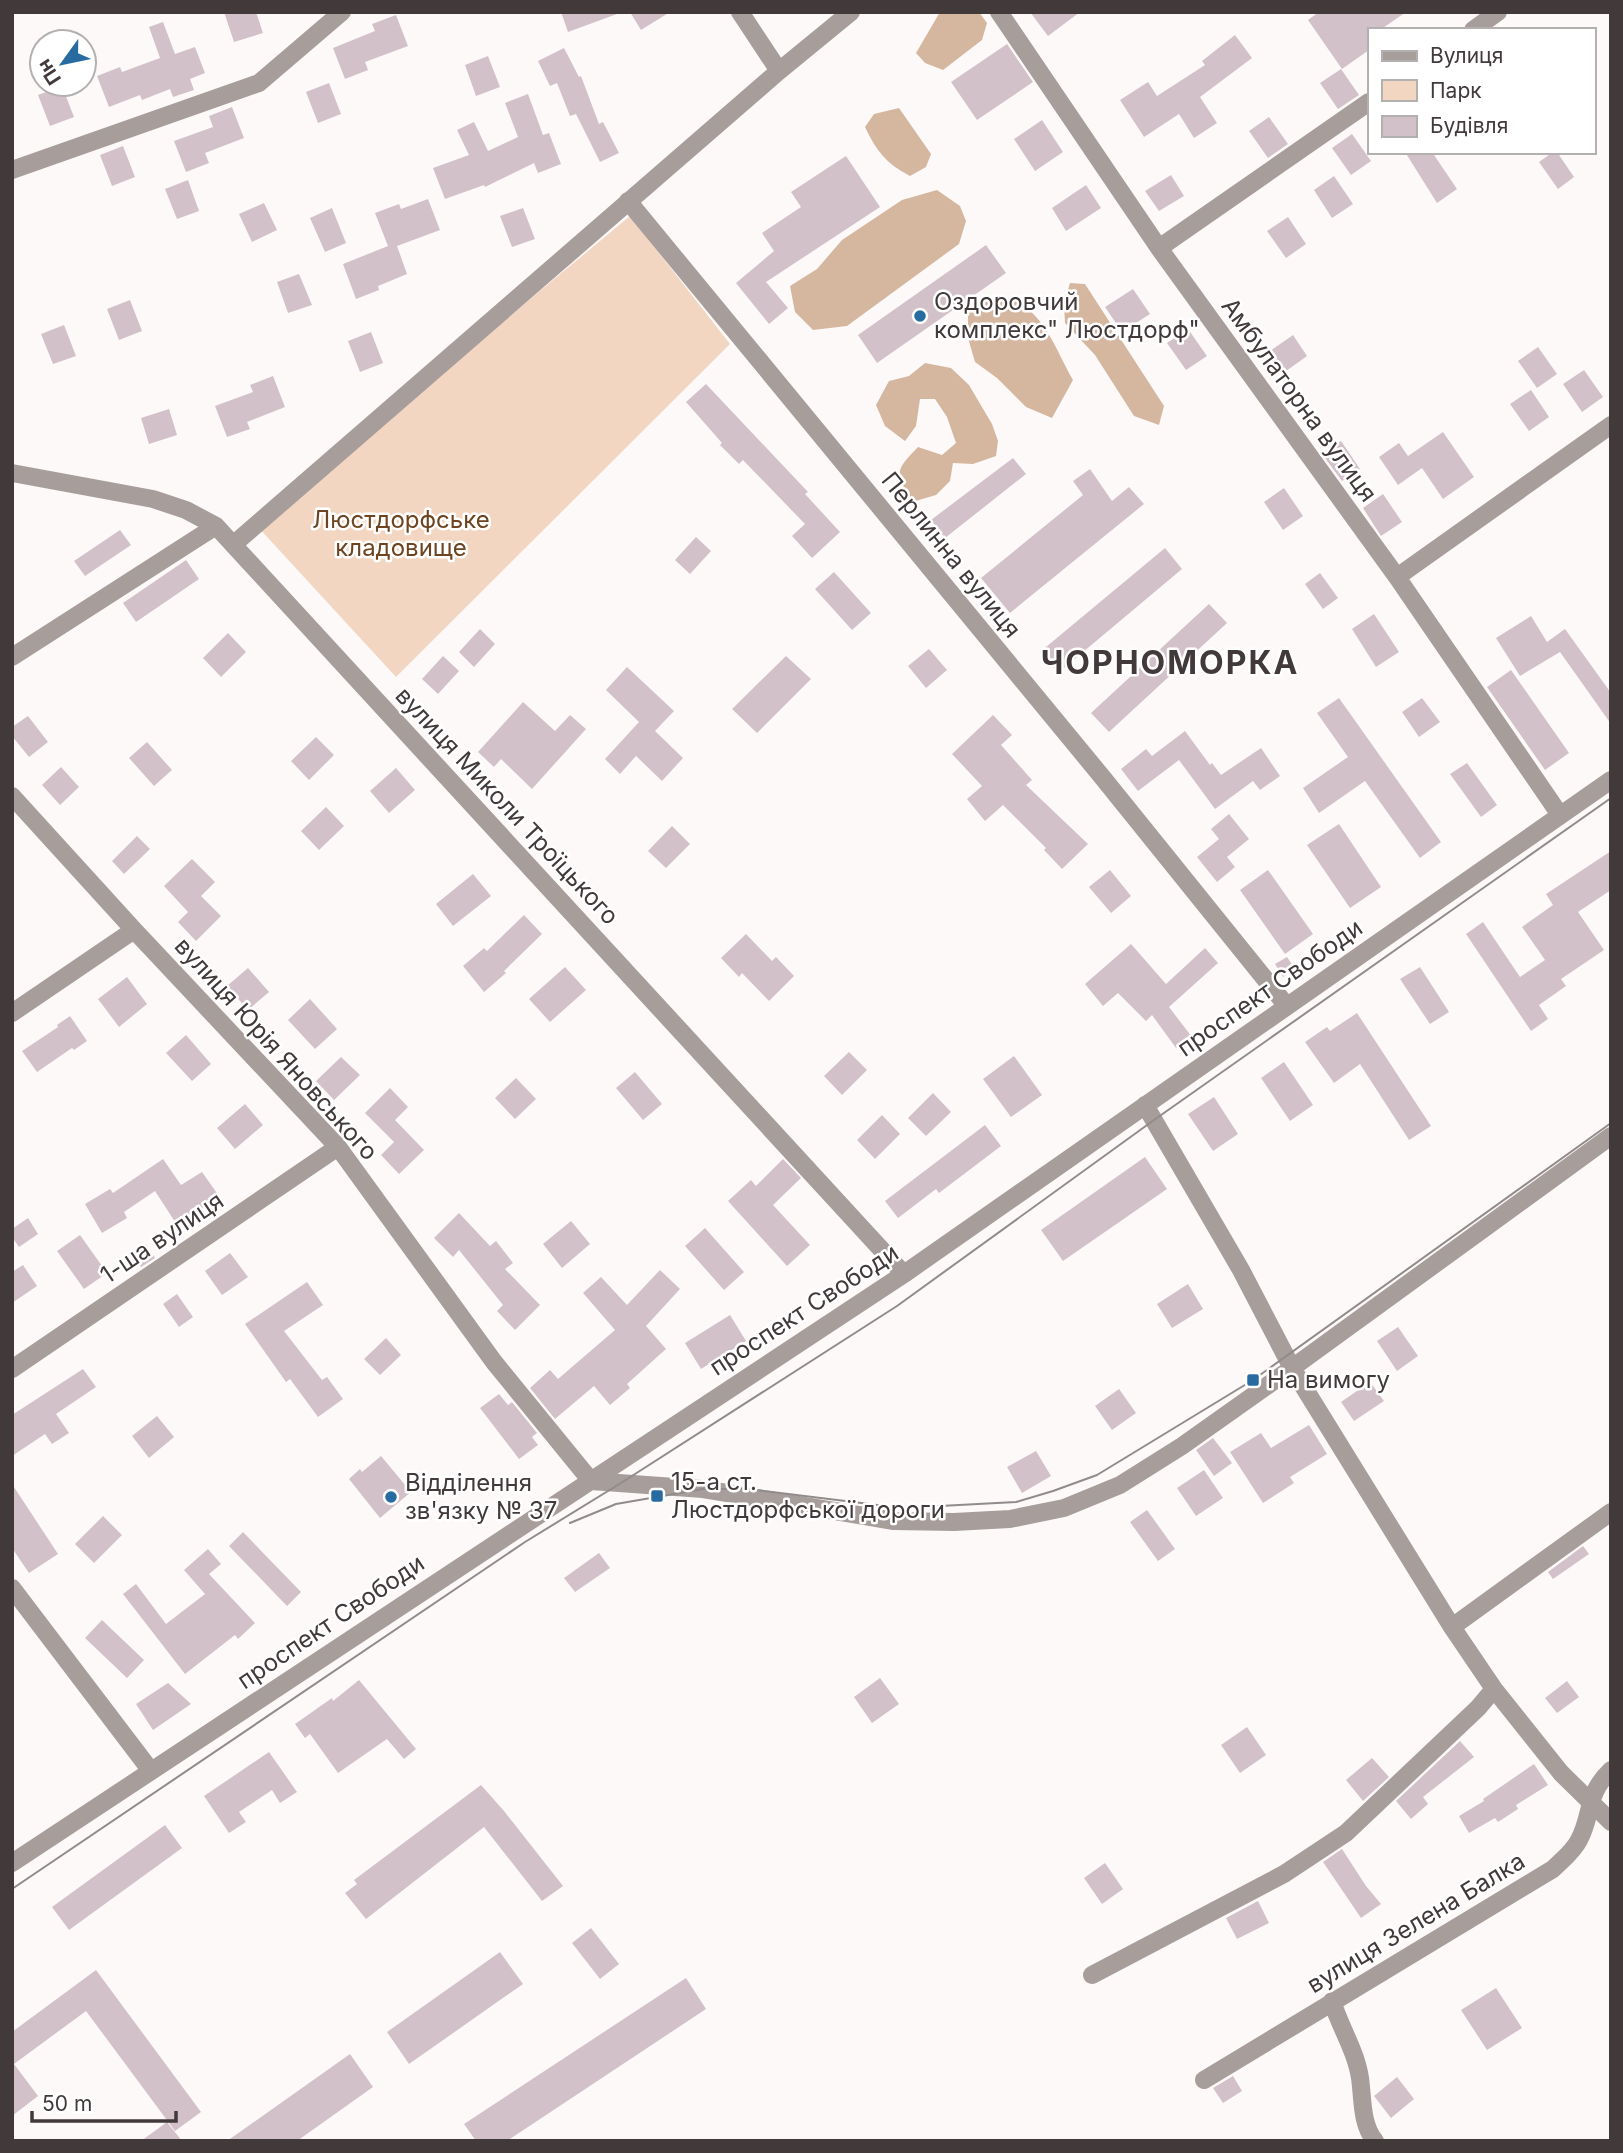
<svg xmlns="http://www.w3.org/2000/svg" width="1623" height="2153" font-family="Inter,sans-serif">
<style>
.green{fill:#f2d6c1}
.forest{fill:#d5b7a0}
.building{fill:#d3c1ca}
.lines{fill:none;stroke-linecap:round;stroke-linejoin:round}
.minor{stroke:#a79e9c;stroke-width:18}
.tram{stroke:#918b8b;stroke-width:2}
.poi-dot{fill:#286ba1;stroke:#fff;stroke-width:2.5}
.labels{text-anchor:middle;stroke-width:5;stroke-linejoin:round;paint-order:stroke}
.poi-label{font-size:24px;fill:#41393a;stroke:#fff;text-anchor:start}
.street-label{font-size:24px;fill:#41393a;stroke:#fff}
.park-label{font-size:24px;fill:#6e4420;stroke:#fff}
.district-label{font-size:32px;font-weight:bold;letter-spacing:2px;fill:#41393a;stroke:#fff}
</style>
<rect width="100%" height="100%" fill="#fdf9f9"/>
<!-- green -->
<path class="green" d="M630,216L730,344L396,677L257,526Z"/>
<!-- forest -->
<path class="forest" d="M940,12H979L987,23L982,40L943,70L925,63L916,53Z
M899,108L931,154L926,167L910,176C886,163 877,152 865,127L874,114Z
M937,190L960,206L966,221L959,244L847,326L813,330L795,312L790,286L817,269L842,240L902,200Z
M1070,283L1085,284L1164,406L1159,425L1134,416L1095,355L1065,323L1064,304Z
M997,295C1042,303 1053,345 1073,380L1052,418L1026,407L997,378L975,362L968,338V313Z
M925,363L951,368L969,385L992,424L998,441L996,456L973,464L953,463L950,481L936,495L912,502C896,472 893,473 918,447L942,455L956,443L947,417L935,399H920L916,426L905,441L885,426L876,405L889,381L909,376Z"/>
<!-- building -->
<path class="building" d="M224,12H256L263,33L234,42Z
M561,12H617V14L568,32Z
M630,12H670L641,30Z
M1030,12H1080L1048,36Z
M1319,12H1406L1380,30H1369V50L1342,69L1308,20Z
M396,15L408,46L365,62L368,70L345,79L333,48L375,31L372,24Z
M163,22L175,54L195,47L205,73L190,79L194,90L173,97L170,89L142,100L140,95L109,107L97,76L120,67L122,72L160,58L149,27Z
M1235,35L1252,58L1200,97L1217,123L1194,138L1179,114L1144,137L1120,100L1148,82L1157,96L1205,65L1202,61Z
M1007,44L1033,82L977,120L951,82Z
M564,48L579,77L581,76L599,124L603,122L619,153L600,162L576,114L570,116L557,83L550,86L538,61Z
M488,56L500,87L476,96L465,65Z
M1341,69L1359,95L1338,109L1320,83Z
M329,83L341,114L318,123L306,92Z
M62,86L74,117L50,126L38,95Z
M528,94L543,135L549,133L561,164L538,173L534,163L485,187L484,185L445,199L433,168L469,155L457,130L474,122L488,151L518,137L505,103Z
M232,107L244,138L205,153L209,163L186,172L174,141L213,127L209,116Z
M1269,117L1288,144L1268,158L1249,131Z
M1042,120L1063,152L1035,171L1014,139Z
M1352,134L1371,161L1351,175L1332,148Z
M123,146L135,177L112,186L100,155Z
M1405,152H1432L1457,189L1437,203Z
M1553,152H1557L1574,177L1558,189L1539,162Z
M846,156L880,207L766,282L788,308L769,324L736,283L774,251L762,233L801,207L791,192Z
M1171,175L1184,196L1159,211L1145,191Z
M1334,176L1353,204L1332,218L1314,190Z
M188,180L199,211L177,219L165,189Z
M1086,185L1101,208L1066,231L1052,208Z
M428,199L440,230L397,246L407,274L378,286L379,290L356,299L343,264L388,246L375,213L399,204L401,209Z
M264,203L277,230L252,242L239,214Z
M332,208L346,243L325,252L310,218Z
M523,208L535,239L512,247L500,216Z
M1288,217L1306,244L1286,258L1267,231Z
M986,245L1006,273L877,363L858,335Z
M299,274L312,305L288,313L277,282Z
M1133,289L1150,314L1122,332L1105,307Z
M130,300L142,331L119,340L107,309Z
M64,325L76,356L53,364L41,334Z
M1188,329L1207,356L1186,370L1167,343Z
M371,332L383,363L360,372L348,341Z
M1293,335L1307,356L1282,374L1267,353Z
M1538,347L1557,374L1537,388L1518,361Z
M1584,370L1603,397L1582,412L1563,384Z
M273,376L285,407L247,422L250,429L227,437L215,406L253,392L250,385Z
M706,384L808,492L805,494L840,532L812,558L792,536L805,524L743,460L739,464L720,445L722,443L686,402Z
M1531,390L1549,417L1529,431L1510,404Z
M169,409L177,435L149,444L141,418Z
M1443,432L1474,477L1443,499L1422,468L1398,485L1379,457L1399,443L1408,456Z
M1341,441L1360,469L1342,481L1322,454Z
M1013,458L1026,474L945,538L931,520Z
M1090,469L1112,501L1129,487L1144,504L1010,613L981,578L1083,495L1073,481Z
M1284,488L1303,516L1283,530L1264,502Z
M1383,494L1402,522L1381,536L1363,508Z
M120,530L131,545L85,576L74,561Z
M696,537L711,551L690,574L675,560Z
M1165,548L1182,569L1058,673L1040,652Z
M186,560L199,579L136,622L123,603Z
M834,572L871,613L852,630L815,589Z
M1320,573L1338,598L1323,609L1305,584Z
M1209,604L1227,623L1109,732L1091,713Z
M1374,614L1399,652L1376,667L1352,629Z
M1531,616L1547,642L1565,629L1611,693V724L1560,652L1520,676L1496,638Z
M480,629L495,644L474,667L459,652Z
M228,633L246,652L221,677L203,658Z
M929,649L947,670L926,688L908,666Z
M443,656L459,671L438,694L422,679Z
M786,656L811,679L757,733L732,709Z
M627,667L674,711L655,731L683,758L662,781L636,756L620,774L605,759L639,722L606,690Z
M1511,670L1569,753L1545,770L1487,687Z
M1339,698L1441,842L1420,858L1365,781L1319,813L1303,788L1348,757L1317,713Z
M1422,698L1440,722L1419,737L1402,712Z
M523,702L555,731L570,715L586,729L532,789L501,759L494,767L478,752Z
M993,715L1012,735L1001,745L1032,780L1026,785L1088,844L1062,869L1044,850L1046,848L1003,805L985,821L967,799L982,786L952,754Z
M28,716L48,742L29,757L12,736V727Z
M1185,731L1210,765L1212,763L1221,775L1261,748L1280,776L1260,790L1253,781L1215,809L1179,760L1138,791L1121,769L1146,749L1152,756Z
M316,737L334,755L309,780L291,761Z
M147,742L172,770L154,786L129,758Z
M1467,763L1497,805L1481,817L1450,774Z
M61,767L79,787L60,805L42,785Z
M396,768L415,790L389,813L370,791Z
M326,807L344,826L319,850L301,831Z
M1229,814L1249,839L1227,857L1235,867L1217,882L1197,857L1219,839L1211,829Z
M1339,824L1381,887L1350,908L1307,845Z
M672,826L690,844L666,868L648,851Z
M137,836L150,849L124,874L112,861Z
M1611,851V890L1578,912L1604,950L1561,979L1566,986L1539,1005L1548,1019L1531,1031L1466,934L1483,922L1520,977L1545,960L1522,927L1553,905L1546,894Z
M192,859L215,882L201,896L221,916L196,941L178,922L188,912L164,886Z
M1110,870L1131,896L1111,913L1089,887Z
M1268,870L1313,934L1285,954L1240,890Z
M473,874L491,896L453,926L436,904Z
M524,915L542,934L504,971L506,973L484,992L463,966L484,948L487,951Z
M746,934L772,961L776,957L794,976L769,1001L742,973L739,977L721,958Z
M1131,944L1166,984L1205,948L1218,963L1169,1007L1192,1037L1176,1048L1152,1015L1146,1021L1118,993L1103,1006L1085,984Z
M1287,957L1295,969L1283,977L1275,964Z
M565,967L586,990L550,1022L529,999Z
M1420,967L1449,1012L1430,1024L1400,979Z
M248,968L269,992L248,1010L227,986Z
M127,977L147,1004L119,1027L98,999Z
M310,999L337,1029L315,1049L288,1020Z
M1357,1013L1431,1126L1409,1140L1360,1064L1334,1083L1305,1042L1327,1027L1330,1031Z
M70,1016L87,1041L74,1050L72,1048L37,1072L22,1051L58,1027L57,1025Z
M186,1035L211,1064L192,1081L166,1053Z
M849,1052L867,1070L842,1095L824,1076Z
M1014,1056L1042,1095L1011,1117L983,1079Z
M341,1057L360,1075L334,1100L316,1081Z
M1284,1062L1313,1105L1290,1121L1261,1078Z
M635,1072L662,1104L643,1120L616,1088Z
M516,1078L536,1099L515,1119L495,1098Z
M390,1088L408,1107L395,1120L424,1150L399,1174L381,1155L394,1142L365,1113Z
M933,1093L951,1112L926,1136L908,1118Z
M1214,1097L1238,1134L1213,1151L1188,1114Z
M245,1104L263,1125L235,1149L217,1128Z
M882,1115L900,1134L875,1159L857,1140Z
M985,1125L1001,1146L939,1193L936,1189L898,1218L885,1201Z
M1145,1157L1167,1189L1063,1261L1041,1230Z
M163,1159L181,1185L202,1172L219,1196L192,1215L194,1218L179,1228L155,1191L124,1212L127,1218L102,1233L85,1204L110,1189L113,1193Z
M783,1159L801,1178L773,1205L810,1245L787,1266L728,1201L751,1180L756,1186Z
M459,1213L490,1246L496,1241L513,1263L505,1269L540,1305L515,1330L497,1311L503,1305L459,1250L453,1257L434,1238Z
M28,1218L38,1234L19,1247L12,1237V1229Z
M571,1221L590,1244L562,1268L543,1244Z
M705,1228L744,1272L724,1290L685,1246Z
M80,1235L107,1273L84,1289L57,1251Z
M146,1244L155,1258L141,1267L132,1254Z
M230,1253L248,1277L222,1295L205,1271Z
M23,1265L37,1286L12,1303V1272Z
M660,1270L680,1289L646,1326L666,1349L627,1384L630,1388L610,1405L594,1386L555,1419L530,1388L550,1370L558,1379L615,1330L583,1293L601,1277L627,1305Z
M307,1282L323,1305L284,1331L322,1380L327,1377L343,1399L318,1417L290,1379L286,1382L245,1324Z
M1188,1284L1203,1309L1172,1328L1157,1304Z
M177,1294L193,1317L179,1327L163,1304Z
M730,1315L746,1341L701,1369L685,1343Z
M1398,1327L1418,1356L1397,1371L1377,1341Z
M386,1338L401,1355L380,1375L364,1359Z
M83,1369L96,1387L56,1414L69,1433L52,1444L45,1434L12,1456V1415Z
M1370,1382L1384,1401L1354,1421L1341,1402Z
M1119,1389L1136,1413L1112,1430L1095,1406Z
M499,1394L508,1405L512,1402L537,1433L532,1437L538,1445L519,1459L480,1408Z
M157,1416L174,1437L149,1458L132,1436Z
M1309,1425L1327,1454L1290,1477L1294,1483L1263,1503L1230,1452L1261,1433L1271,1448Z
M1213,1438L1232,1463L1214,1476L1196,1450Z
M1036,1451L1051,1476L1022,1493L1007,1467Z
M381,1456L411,1492L380,1518L349,1479L360,1469L362,1472Z
M1204,1470L1223,1498L1196,1516L1177,1488Z
M12,1484L58,1554L29,1573L12,1548Z
M1147,1510L1175,1549L1158,1561L1130,1522Z
M103,1516L122,1535L94,1563L75,1544Z
M243,1532L301,1592L287,1606L229,1546Z
M1583,1546L1589,1554L1553,1579L1548,1572Z
M208,1549L221,1564L209,1574L255,1623L238,1639L235,1635L185,1674L123,1594L136,1584L166,1624L205,1594L184,1570Z
M599,1553L610,1568L575,1592L564,1578Z
M102,1620L144,1660L127,1678L85,1638Z
M880,1678L899,1704L872,1723L854,1697Z
M359,1680L416,1749L404,1759L387,1739L338,1773L310,1734L305,1738L295,1724L332,1698L333,1701Z
M1567,1681L1579,1697L1557,1713L1545,1698Z
M168,1683L191,1704L153,1730L136,1704Z
M1247,1727L1266,1755L1240,1773L1221,1745Z
M1460,1741L1474,1757L1423,1797L1428,1804L1411,1819L1396,1801Z
M269,1752L297,1792L280,1803L272,1790L239,1812L246,1822L229,1833L204,1796Z
M1372,1758L1389,1777L1363,1801L1346,1780Z
M1534,1764L1548,1785L1516,1805L1518,1809L1498,1822L1495,1818L1469,1833L1459,1816L1484,1801L1483,1799Z
M481,1785L504,1811L563,1886L542,1901L484,1827L366,1919L345,1893L357,1884L354,1880Z
M165,1825L182,1848L69,1930L52,1907Z
M1342,1849L1366,1886L1381,1904L1361,1918L1323,1862Z
M1105,1863L1123,1889L1102,1904L1084,1878Z
M1258,1901L1269,1923L1237,1939L1226,1918Z
M591,1928L619,1964L600,1979L572,1943Z
M500,1952L523,1984L409,2064L387,2032Z
M96,1970L201,2112L175,2131L86,2011L14,2064L38,2096L12,2116V2032Z
M686,1978L706,2009L507,2141H476L464,2124Z
M1496,1988L1522,2028L1487,2050L1461,2010Z
M350,2054L373,2087L297,2141H227Z
M1233,2076L1242,2091L1223,2103L1213,2088Z
M1397,2077L1414,2099L1391,2118L1374,2096Z
M167,2122L182,2141H141Z"/>
<g class="lines">
<!-- minor -->
<path class="minor" d="M740,12L779,71
M999,12L1159,248L1397,577L1560,815
M1473,30L1498,12
M12,170L259,83L342,12
M628,201L1103,778L1286,1005
M1159,248L1369,102
M12,473L153,499L186,510L216,526L904,1274
M234,544L779,71L851,12
M1397,577L1611,425
M12,657L216,526
M12,796L134,930L338,1147L494,1362L591,1481L703,1489L894,1521L954,1522L1010,1519L1064,1508L1120,1485L1182,1446L1292,1368L1611,1136
M12,1013L134,930
M1145,1105L1241,1270L1292,1368L1452,1627L1494,1689L1561,1773L1611,1822
M12,1369L338,1147
M12,1588L151,1771
M1452,1627L1611,1512
M12,1863L904,1274L1611,780
M1092,1975L1284,1874L1346,1833L1478,1708L1494,1689
M1332,2001C1340,2027 1356,2051 1360,2078C1363,2099 1361,2124 1375,2141
M1204,2080L1553,1869C1562,1860 1573,1852 1579,1840C1593,1814 1585,1795 1611,1770"/>
<!-- tram -->
<path class="tram" d="M570,1523L616,1504L703,1489H748L902,1508L1016,1502L1053,1491L1097,1475L1253,1380L1611,1123
M12,1889L525,1542L621,1483L897,1306L1154,1120L1611,798"/>
</g>
<!-- markers -->
<g class="poi-dot">
<circle cx="920" cy="316" r="7"/>
<rect x="1246" y="1373" width="14" height="14" rx="3.5"/>
<rect x="650" y="1489" width="14" height="14" rx="3.5"/>
<circle cx="391" cy="1497" r="7"/>
</g>
<g class="labels">
<!-- poi labels -->
<g class="poi-label">
<text x="934" y="310">Оздоровчий<tspan x="934" dy="28">комплекс" Люстдорф"</tspan></text>
<text x="1267" y="1388">На вимогу</text>
<text x="671" y="1490">15-а ст.<tspan x="671" dy="28">Люстдорфської дороги</tspan></text>
<text x="405" y="1491">Відділення<tspan x="405" dy="28">зв'язку № 37</tspan></text>
</g>
<!-- street labels -->
<g class="street-label">
<text transform="translate(1299 400) rotate(54)" y="8">Амбулаторна вулиця</text>
<text transform="translate(951 555) rotate(51)" y="8">Перлинна вулиця</text>
<text transform="translate(507 806) rotate(47)" y="8">вулиця Миколи Троїцького</text>
<text transform="translate(1270 988) rotate(-35)" y="8">проспект Свободи</text>
<text transform="translate(276 1049) rotate(48)" y="8">вулиця Юрія Яновського</text>
<text transform="translate(162 1238) rotate(-34)" y="8">1-ша вулиця</text>
<text transform="translate(804 1310) rotate(-33)" y="8">проспект Свободи</text>
<text transform="translate(331 1622) rotate(-34)" y="8">проспект Свободи</text>
<text transform="translate(1416 1923) rotate(-31)" y="8">вулиця Зелена Балка</text>
</g>
<!-- park labels -->
<g class="park-label">
<text x="401" y="528">Люстдорфське<tspan x="401" dy="28">кладовище</tspan></text>
</g>
<!-- district labels -->
<g class="district-label">
<text x="1170" y="674">ЧОРНОМОРКА</text>
</g>
</g>
<!-- border -->
<rect width="1623" height="2153" fill="none" stroke="#41393a" stroke-width="28"/>
<!-- legend -->
<rect x="1368" y="28" width="228" height="126" fill="#ffffff" stroke="#b3b0b0" stroke-width="2"/>
<rect x="1382" y="51" width="35" height="10" fill="#a79e9c" stroke="#b3b0b0" stroke-width="2"/>
<text x="1430" y="63" font-size="21" fill="#41393a">Вулиця</text>
<rect x="1382" y="80" width="35" height="21" fill="#f2d6c1" stroke="#b3b0b0" stroke-width="2"/>
<text x="1430" y="98" font-size="21" fill="#41393a">Парк</text>
<rect x="1382" y="116" width="35" height="21" fill="#d3c1ca" stroke="#b3b0b0" stroke-width="2"/>
<text x="1430" y="133" font-size="21" fill="#41393a">Будівля</text>
<!-- north arrow -->
<g transform="translate(63 63) rotate(237)"><circle r="33" fill="#ffffff" stroke="#b3b0b0" stroke-width="2"/>
<path d="M0-5L12 26L0 18L-12 26Z" fill="#286ba1"/>
<text y="-10" font-size="19" font-weight="bold" text-anchor="middle" fill="#41393a">Пн</text>
</g>
<!-- scale -->
<path d="M32 2111v10h144v-10" fill="none" stroke="#41393a" stroke-width="3.5"/>
<text x="42" y="2111" font-size="21" fill="#41393a" stroke="#ffffff" stroke-width="5" paint-order="stroke">50 m</text>
</svg>
